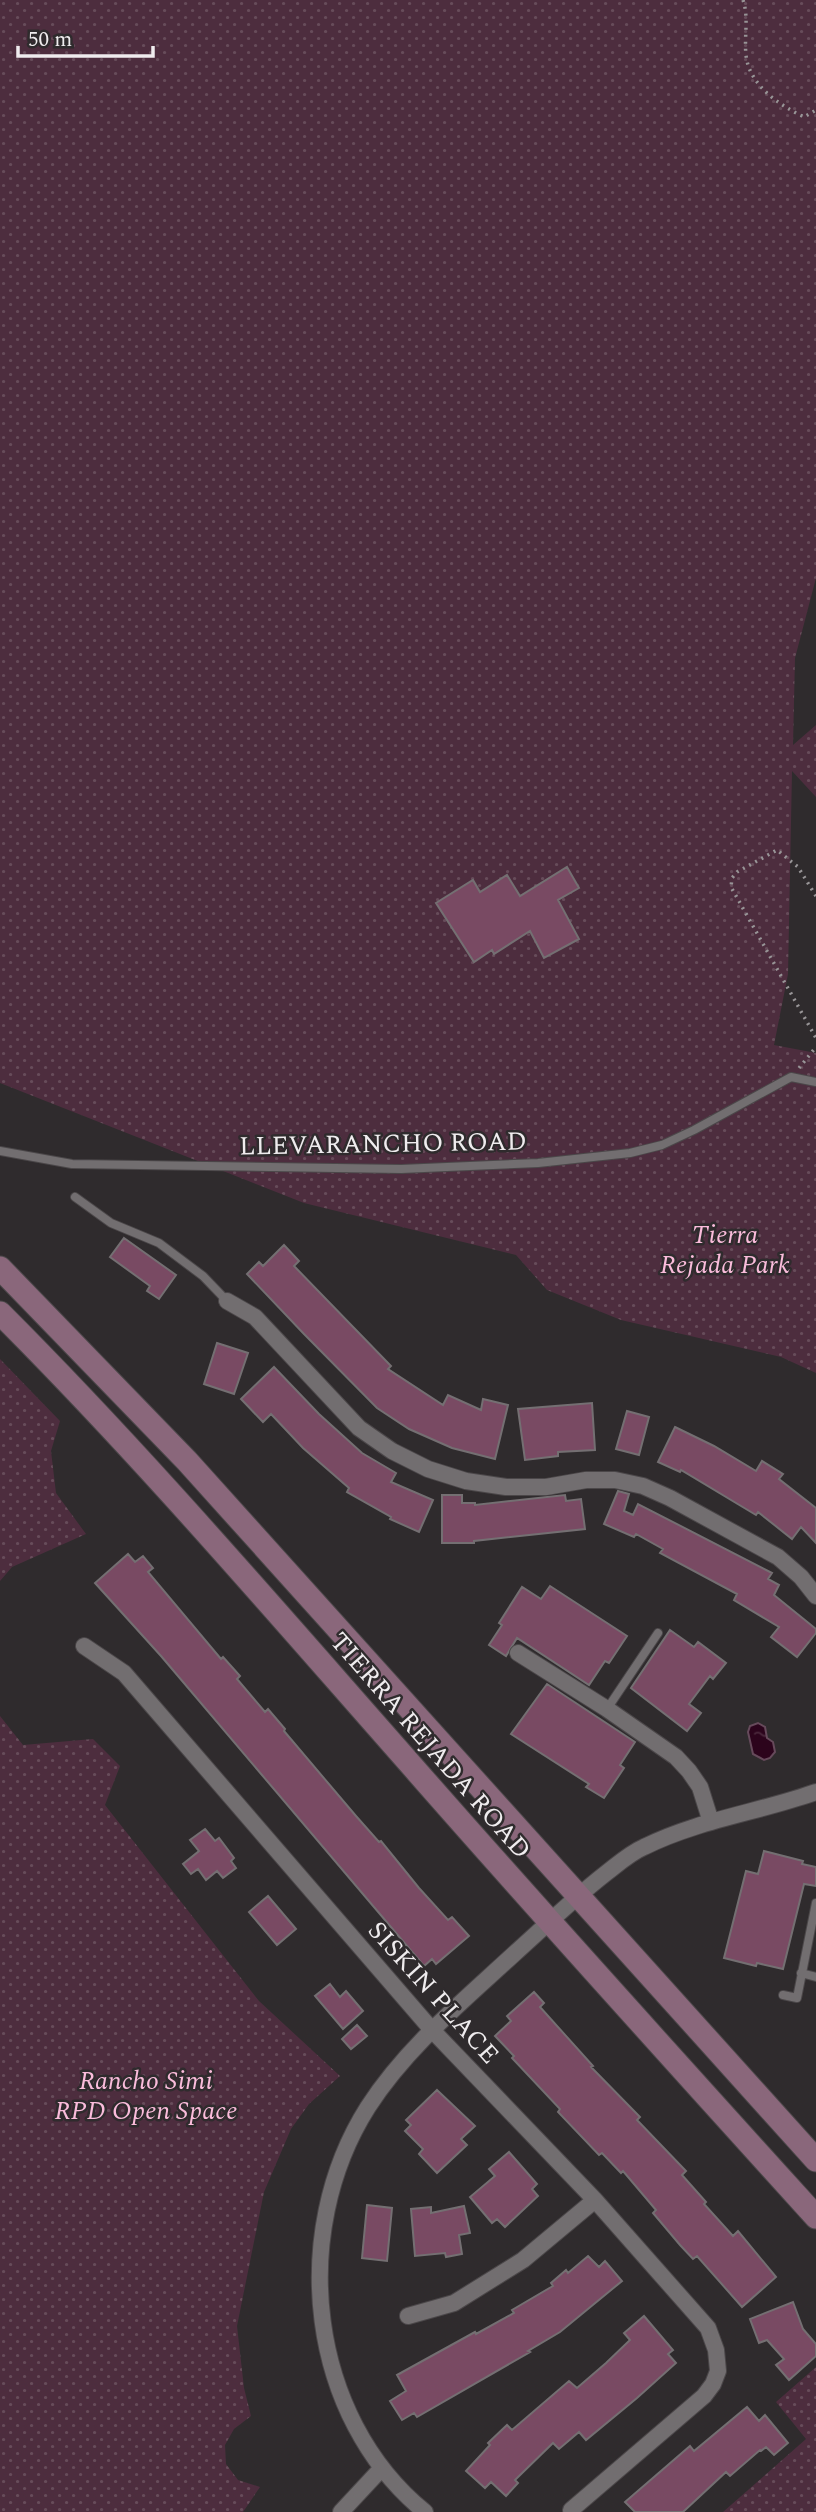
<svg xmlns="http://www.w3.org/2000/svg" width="816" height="2512" font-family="Spectral,serif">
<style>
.grass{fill:url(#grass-dots)}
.water{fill:url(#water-ripples);stroke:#664a5b;stroke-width:2}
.building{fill:#794a63;stroke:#746f72;stroke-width:2}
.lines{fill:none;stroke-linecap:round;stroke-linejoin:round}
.service-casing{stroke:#4b4749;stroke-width:10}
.minor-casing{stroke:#4b4749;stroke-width:18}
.secondary-casing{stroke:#4b4749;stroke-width:25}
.path{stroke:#989597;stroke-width:3.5;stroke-dasharray:2 5;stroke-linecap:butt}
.service{stroke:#726e70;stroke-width:8}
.minor{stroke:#726e70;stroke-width:16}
.secondary{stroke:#8a677b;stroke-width:23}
.labels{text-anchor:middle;stroke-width:5;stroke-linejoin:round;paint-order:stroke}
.street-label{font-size:26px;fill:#efecee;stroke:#2f2b2d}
.park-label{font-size:26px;font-style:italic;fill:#fabcdb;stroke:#2f2b2d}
</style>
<defs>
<pattern id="grass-dots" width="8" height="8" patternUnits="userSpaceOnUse" patternTransform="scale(1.75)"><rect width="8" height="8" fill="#4d2d3e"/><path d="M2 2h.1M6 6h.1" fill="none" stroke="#674c5a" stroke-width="1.8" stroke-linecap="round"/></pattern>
<pattern id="water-ripples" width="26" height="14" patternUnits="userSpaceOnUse" patternTransform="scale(1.75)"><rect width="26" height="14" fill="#2c041c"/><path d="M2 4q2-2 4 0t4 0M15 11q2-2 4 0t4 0" fill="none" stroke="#4b293d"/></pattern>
</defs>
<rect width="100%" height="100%" fill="#2f2b2d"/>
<!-- grass -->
<path class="grass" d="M0,0H816V578L795,658L793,745L816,725V797L792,771L788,974L774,1045L816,1053V1373L781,1357L621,1320L547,1290L516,1255L304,1203L0,1083Z
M0,1359L60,1421L51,1451L56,1493L86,1534L12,1567L0,1581Z
M0,1716L23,1745L93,1739L120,1766L105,1805L259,2001L340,2076L309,2104L291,2129L264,2192L237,2326L244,2388L251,2416L234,2429L225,2445L226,2464L238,2480L260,2487L243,2512H0Z
M816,2367V2512H723L806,2439L776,2402Z"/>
<!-- water -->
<path class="water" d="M758,1723L765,1727L767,1738L773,1742L775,1752L770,1758L764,1760L753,1754L748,1732L750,1726Z"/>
<!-- building -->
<path class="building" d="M567,867L579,888L558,900L579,939L544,958L530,931L494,954L492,950L474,962L436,903L473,880L480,892L507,875L520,896Z
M124,1238L176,1275L159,1299L147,1291L150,1286L110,1257Z
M284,1245L299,1261L294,1266L391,1366L388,1369L443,1405L448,1395L481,1410L483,1399L508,1405L495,1459L452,1448L409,1429L377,1408L304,1334L247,1274L259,1262L263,1266Z
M217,1343L248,1353L234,1394L204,1384Z
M274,1367L319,1414L362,1453L396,1473L391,1482L433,1500L419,1532L390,1519L391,1517L347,1492L349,1488L303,1448L271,1414L263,1422L241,1399Z
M592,1403L595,1450L558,1452V1456L525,1460L518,1409Z
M627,1411L649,1417L639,1455L616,1449Z
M675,1427L714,1446L756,1471L762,1461L783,1474L779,1479L816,1508V1543L801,1527L792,1539L758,1512L756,1515L681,1470L680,1472L658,1462Z
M618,1491L629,1494L624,1511L633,1515L638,1504L772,1573L768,1579L779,1585L774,1595L816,1629V1633L797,1657L771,1637L779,1627L734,1600L737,1594L660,1553L663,1549L636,1534L634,1537L604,1524Z
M442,1495H462V1503H475V1505L565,1495L566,1501L581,1499L585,1529L474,1541V1543H442Z
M128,1554L135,1562L143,1556L153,1568L148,1572L221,1659L223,1657L240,1676L237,1679L265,1712L268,1709L285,1729L284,1731L356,1816L379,1842L381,1841L419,1888L448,1920L452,1917L469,1936L436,1964L432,1959L424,1966L161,1656L95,1583Z
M550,1586L627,1636L609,1663L605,1661L589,1685L517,1638L506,1656L489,1645L502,1625L499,1623L522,1587L541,1599Z
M670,1630L694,1647L698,1642L726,1663L713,1679L710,1676L689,1704L701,1713L687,1731L631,1688Z
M547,1684L635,1742L620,1765L624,1768L604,1798L586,1787L589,1784L511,1734Z
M205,1829L215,1841L219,1838L234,1858L231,1861L236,1868L223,1878L217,1871L206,1880L198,1869L191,1874L183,1864L199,1851L190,1840Z
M764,1851L803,1861L802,1864L816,1867V1886L804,1884L783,1969L757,1963L756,1966L724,1958L746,1871L758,1874Z
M268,1896L296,1929L277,1945L249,1912Z
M330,1984L340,1997L346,1991L363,2011L343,2029L315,1996Z
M534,1992L544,2003L540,2007L593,2066L591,2067L640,2117L637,2120L686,2171L682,2175L706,2202L704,2204L733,2236L738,2231L776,2277L742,2307L697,2256L693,2259L680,2245L653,2213L656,2210L623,2171L621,2173L602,2153L599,2155L558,2112L560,2109L512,2058L514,2056L495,2036L511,2021L507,2016Z
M357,2025L367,2036L351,2049L342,2039Z
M437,2090L475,2126L461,2139L467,2145L437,2173L419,2154L423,2149L405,2131L411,2125L406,2120Z
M509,2152L537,2184L532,2189L538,2196L505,2227L497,2219L492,2223L470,2197L495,2176L489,2169Z
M367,2205L392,2208L387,2261L362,2258Z
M464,2206L470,2233L459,2235L462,2254L446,2257L445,2253L415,2256L411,2209L431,2207V2213Z
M588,2256L599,2267L605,2261L622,2281L560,2332L528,2351L530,2352L417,2417L414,2413L402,2420L390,2401L406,2391L397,2375L475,2332L476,2334L514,2313L512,2310L553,2286L551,2283L566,2270L568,2273Z
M793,2302L803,2329L816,2344V2356L789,2380L776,2365L784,2359L767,2340L759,2343L750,2319Z
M644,2316L673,2350L668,2354L676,2363L637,2398L586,2440L579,2432L559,2449L553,2443L515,2480L518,2483L506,2496L491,2482L485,2488L466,2471L490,2445L488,2443L507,2425L512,2430L569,2381L577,2388L606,2363L630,2340L624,2333Z
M747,2407L759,2421L765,2415L788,2443L774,2455L766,2447L761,2451L760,2450L730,2476L726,2472L683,2512H635L625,2502L690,2446L694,2451Z"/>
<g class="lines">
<defs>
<path id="service" d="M0,1151L72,1164L401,1169L538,1163L630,1153L662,1145L694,1130L791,1077L816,1082
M75,1197L111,1223L159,1243L203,1276L227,1301
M607,1709L658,1633
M801,1973L816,1977
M783,1995L797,1998L816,1903"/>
<path id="minor" d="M227,1301L255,1317L359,1428L392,1451L428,1469L466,1481L506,1487H546L586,1480H615L643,1486L670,1498L778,1557L801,1577L816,1596
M84,1646L124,1673L432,2030L595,2200L708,2328L716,2350L718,2371L713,2384L704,2396L571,2510
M518,1653L607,1709L676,1757L689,1771L700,1787L711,1822
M408,2316L454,2303L523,2260L595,2200
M341,2512L381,2469
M425,2512C308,2417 288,2233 368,2107C406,2048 462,2002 514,1954C544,1927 573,1899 605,1874C618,1864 630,1853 644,1847C698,1820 760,1812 816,1792"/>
<path id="secondary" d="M0,1268L187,1461L816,2160
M0,1313C144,1457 277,1613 412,1766C545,1918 681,2068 816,2217"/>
</defs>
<!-- service casing -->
<use href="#service" class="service-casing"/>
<!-- minor casing -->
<use href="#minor" class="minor-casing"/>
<!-- secondary casing -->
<use href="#secondary" class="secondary-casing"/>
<!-- path -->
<path class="path" d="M743,0C749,17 744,37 746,55C749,85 779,105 804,117L816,110
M816,896L798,867L777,850L737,872L732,878L731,887L816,1038
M799,1068L816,1047"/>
<!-- service -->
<use href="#service" class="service"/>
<!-- minor -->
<use href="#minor" class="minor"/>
<!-- secondary -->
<use href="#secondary" class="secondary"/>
</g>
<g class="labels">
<!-- street labels -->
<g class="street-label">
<text transform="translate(383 1143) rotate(-1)" y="9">LLEVARANCHO ROAD</text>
<text transform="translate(431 1745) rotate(49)" y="9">TIERRA REJADA ROAD</text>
<text transform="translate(434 1992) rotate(48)" y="9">SISKIN PLACE</text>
</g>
<!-- park labels -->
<g class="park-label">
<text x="725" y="1243">Tierra<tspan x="725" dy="30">Rejada Park</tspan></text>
<text x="146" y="2089">Rancho Simi<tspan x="146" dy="30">RPD Open Space</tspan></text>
</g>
</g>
<!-- scale -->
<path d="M18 46v10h135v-10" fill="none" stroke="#efecee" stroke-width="3.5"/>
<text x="28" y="46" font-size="21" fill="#efecee" stroke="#2f2b2d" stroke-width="5" paint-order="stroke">50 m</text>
</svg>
